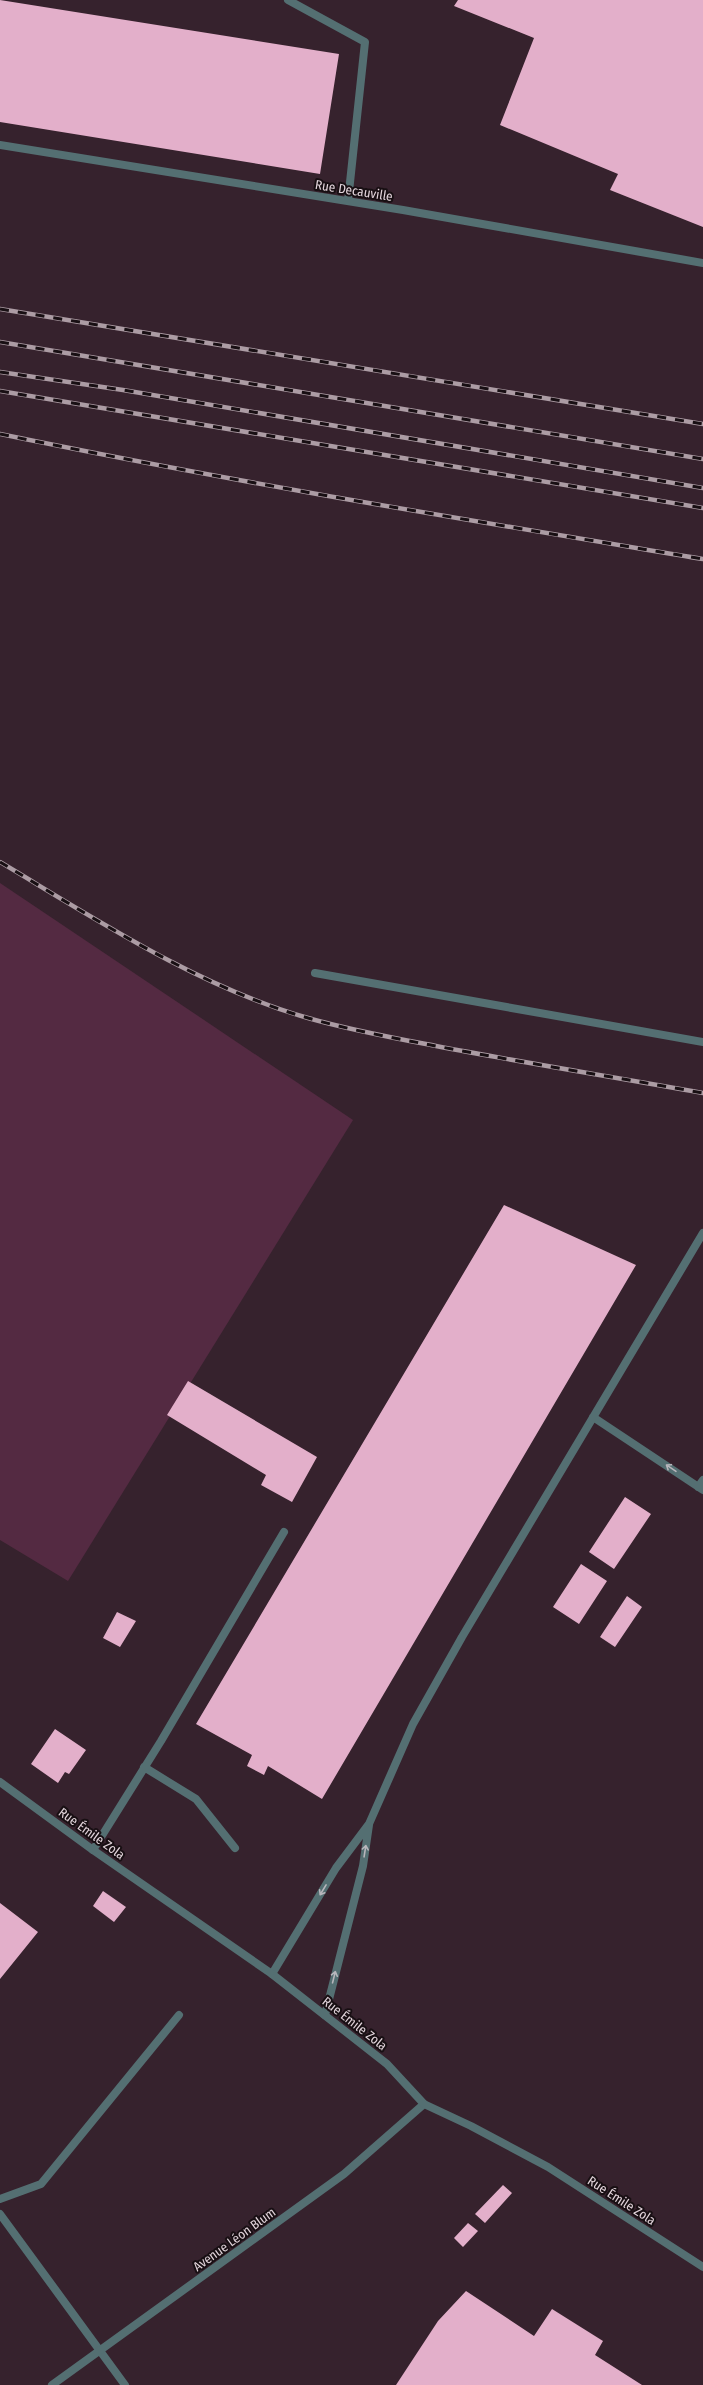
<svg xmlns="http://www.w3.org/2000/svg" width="703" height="2385" font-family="'Fira Sans Condensed',sans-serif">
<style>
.green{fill:#542a42}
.building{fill:#e3afca}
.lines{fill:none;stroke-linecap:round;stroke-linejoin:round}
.service{stroke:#546f72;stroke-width:8}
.minor{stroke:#546f72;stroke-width:8}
.tertiary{stroke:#546f72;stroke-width:8}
.rail-casing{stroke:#ac9ca4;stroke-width:4.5}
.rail{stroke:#180f13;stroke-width:3;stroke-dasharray:9;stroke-linecap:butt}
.oneway{stroke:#b8b6bc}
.labels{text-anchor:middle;stroke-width:4;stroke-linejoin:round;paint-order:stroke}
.street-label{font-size:13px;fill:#e3d5dc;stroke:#180f13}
</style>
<rect width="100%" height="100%" fill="#36222d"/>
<!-- green -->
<path class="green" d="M0,883L353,1120L68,1581L0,1540Z"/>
<!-- building -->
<path class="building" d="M0,0L339,54L320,174L0,122Z
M458,0H703V227L610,190L618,174L500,125L534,38L454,6Z
M504,1205L636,1265L322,1799L268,1766L264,1775L247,1766L252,1755L196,1724Z
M188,1381L317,1457L292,1502L261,1485L266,1475L167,1415Z
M625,1497L651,1514L614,1569L589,1552Z
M581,1564L607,1581L579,1624L553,1607Z
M627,1596L642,1607L615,1647L600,1637Z
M117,1612L136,1621L120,1647L103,1638Z
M55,1729L86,1750L69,1774L65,1772L58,1783L31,1764Z
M103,1891L126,1907L114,1922L93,1906Z
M0,1903L38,1932L0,1979Z
M503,2185L512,2193L485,2223L475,2214Z
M468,2223L478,2231L463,2247L454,2238Z
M466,2291L534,2336L552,2309L603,2341L595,2355L642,2385H396L438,2321Z"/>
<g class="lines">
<!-- service -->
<path class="service" d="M288,0L365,42L348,201
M0,145L403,210L703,263
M315,973L703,1042
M593,1417L703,1490
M698,1487L703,1480
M144,1767L196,1799L235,1848
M93,1850L161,1741L284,1532
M272,1974L336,1868L369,1824L413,1724L462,1637L703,1233
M325,2015L363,1866L369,1825
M0,2199L41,2184L179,2015
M0,2214L125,2385"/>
<!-- minor -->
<path class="minor" d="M52,2385L344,2174L424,2104"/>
<!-- tertiary -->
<path class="tertiary" d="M0,1782L93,1850L272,1974L387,2064L424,2104L471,2126L548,2167L703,2267"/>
<defs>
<path id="rail" d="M0,309L703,424
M0,342L703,459
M0,372L123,390L703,488
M0,391L703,508
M0,434C233,482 468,520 703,559
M0,862C97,920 199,987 308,1018C350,1030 394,1038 436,1046C525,1063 614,1077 703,1093"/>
</defs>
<!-- rail casing -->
<use href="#rail" class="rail-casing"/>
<!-- rail -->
<use href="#rail" class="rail"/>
</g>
<!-- one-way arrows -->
<defs><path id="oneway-shaft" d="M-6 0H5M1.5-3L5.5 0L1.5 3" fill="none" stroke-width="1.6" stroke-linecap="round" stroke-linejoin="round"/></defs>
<g class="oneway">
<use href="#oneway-shaft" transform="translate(671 1468) rotate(-146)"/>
<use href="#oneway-shaft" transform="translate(365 1851) rotate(-81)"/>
<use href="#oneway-shaft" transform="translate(323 1890) rotate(121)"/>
<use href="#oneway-shaft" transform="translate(334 1977) rotate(-76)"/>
</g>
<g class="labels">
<!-- street labels -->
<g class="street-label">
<text transform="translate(354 190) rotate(9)" y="5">Rue Decauville</text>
<text transform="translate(92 1833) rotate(36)" y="5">Rue Émile Zola</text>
<text transform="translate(355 2023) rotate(38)" y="5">Rue Émile Zola</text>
<text transform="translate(622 2200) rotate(33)" y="5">Rue Émile Zola</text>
<text transform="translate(234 2239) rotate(-36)" y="5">Avenue Léon Blum</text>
</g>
</g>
</svg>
